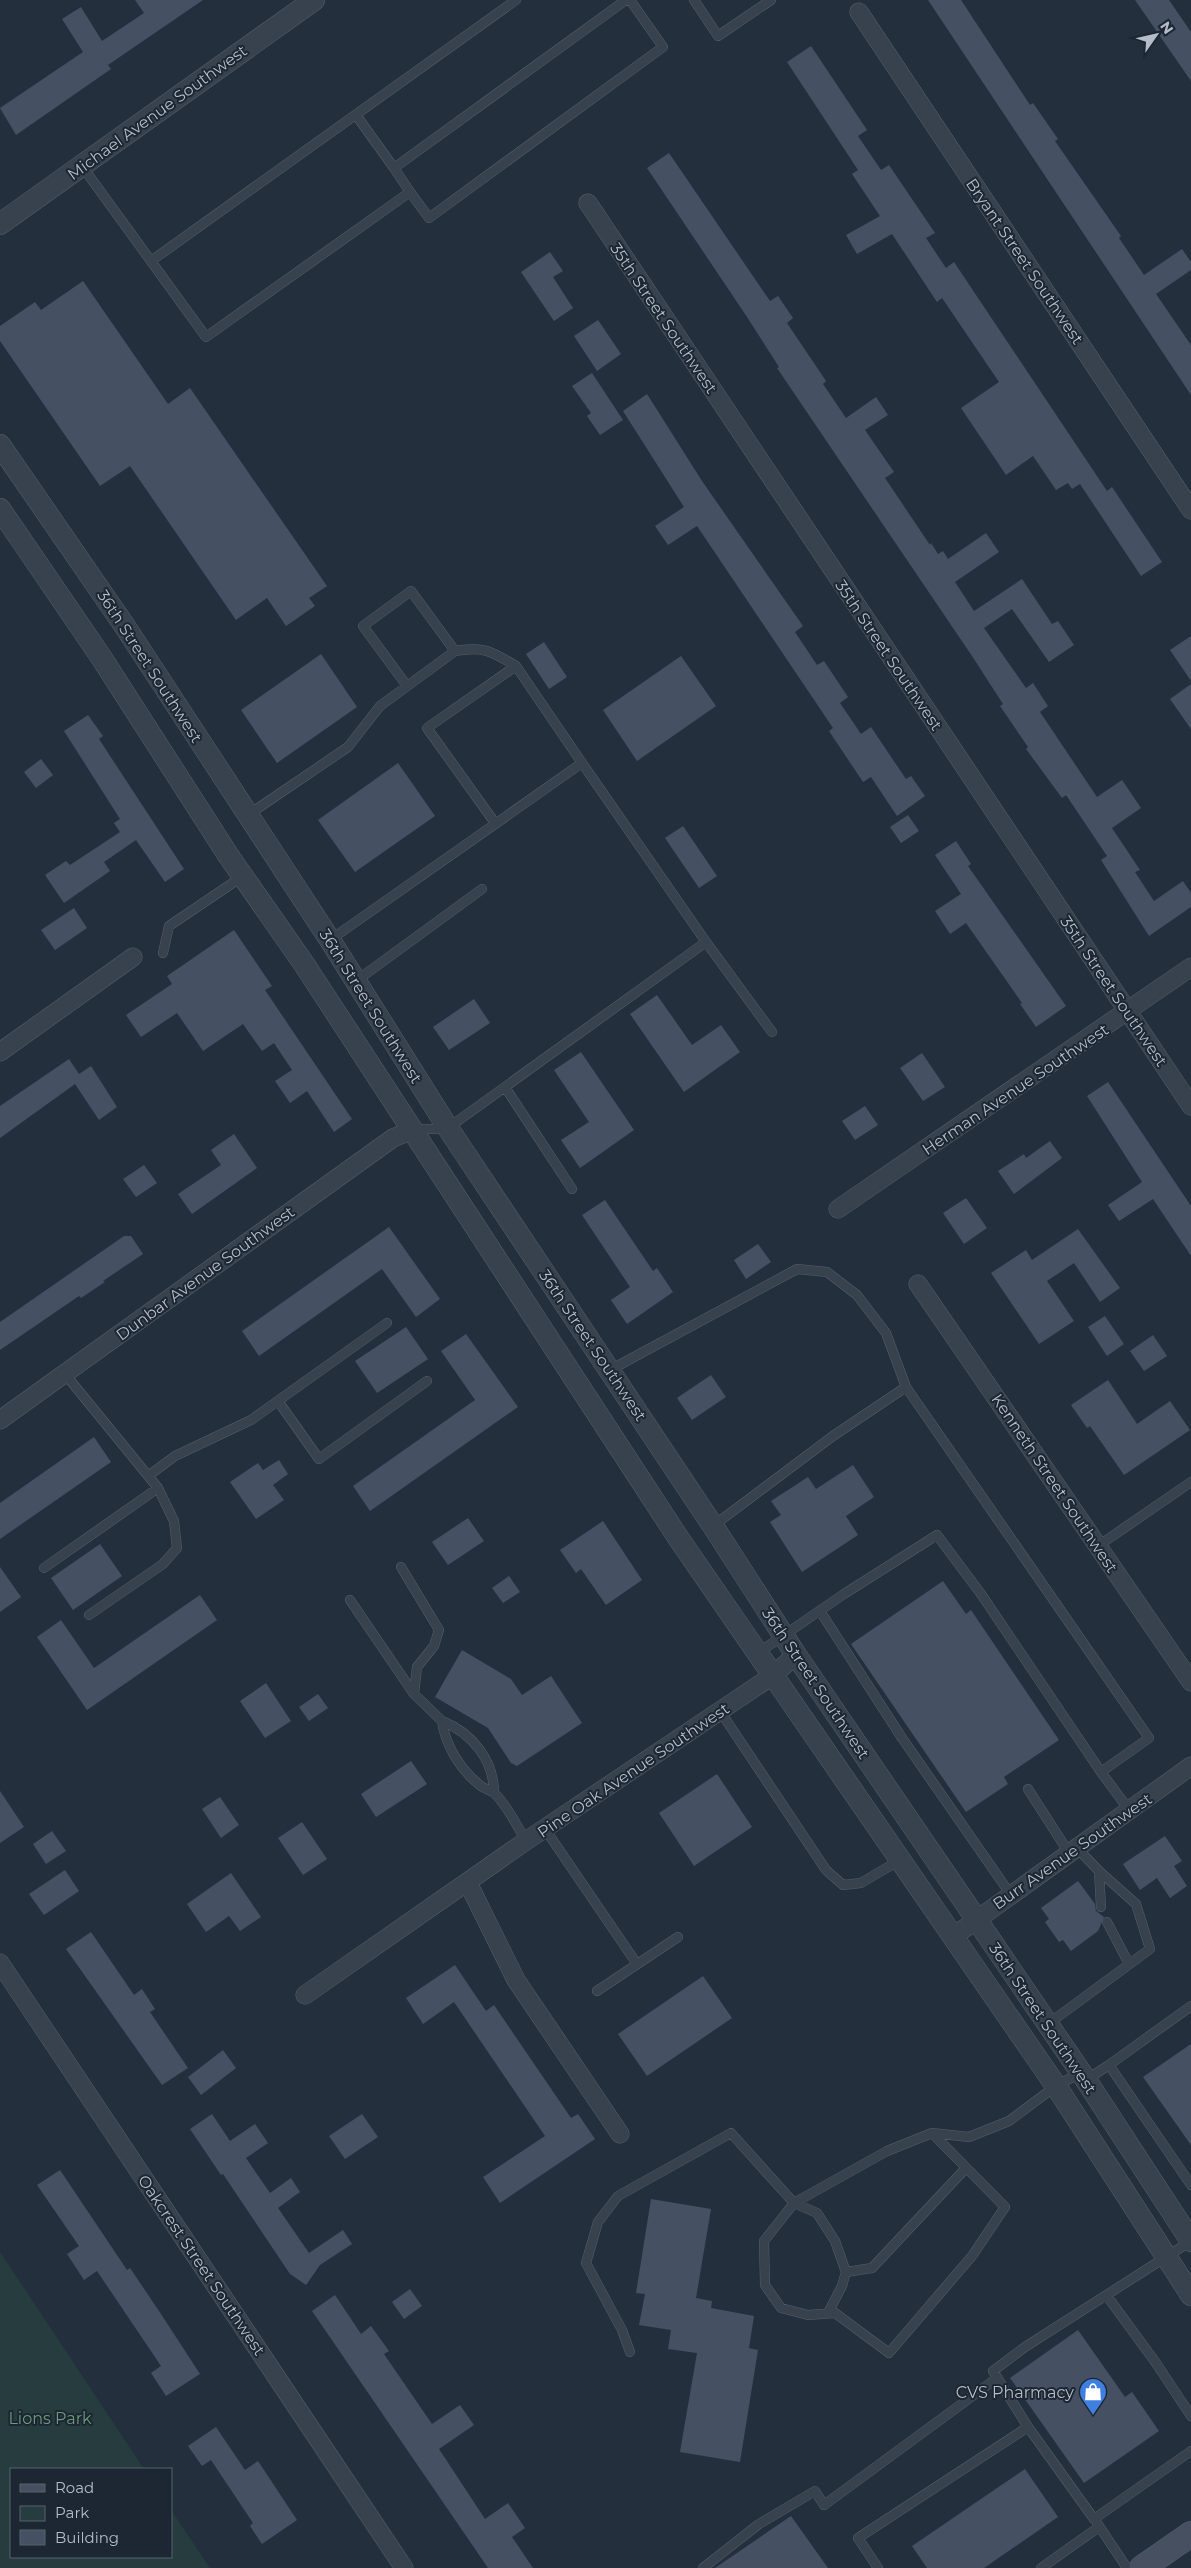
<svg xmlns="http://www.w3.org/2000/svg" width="1191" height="2568" font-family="Montserrat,sans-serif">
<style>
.green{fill:#263c3f}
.building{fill:#455162}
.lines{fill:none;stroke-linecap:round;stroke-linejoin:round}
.service-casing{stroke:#565f6c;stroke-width:10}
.minor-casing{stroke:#565f6c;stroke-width:19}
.tertiary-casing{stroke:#565f6c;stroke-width:22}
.secondary-casing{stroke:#565f6c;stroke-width:26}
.service{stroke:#38414e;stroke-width:9}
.minor{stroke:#38414e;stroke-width:18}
.tertiary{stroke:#38414e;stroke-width:21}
.secondary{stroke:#465061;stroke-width:25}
.labels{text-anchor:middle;stroke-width:4;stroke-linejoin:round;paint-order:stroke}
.street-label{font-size:16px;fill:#b4bcc9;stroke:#1d2633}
.poi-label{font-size:16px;fill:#b4bcc9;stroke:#1d2633;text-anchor:end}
.park-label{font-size:16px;fill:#6b9a76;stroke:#1d2633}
</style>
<rect width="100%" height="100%" fill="#242f3e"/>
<!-- green -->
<path class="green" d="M0,2252L144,2469H11V2557H171V2510L210,2568H0Z"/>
<!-- building -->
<path class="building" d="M135,0H203L108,65L111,69L16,135L0,108L83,52L62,19L81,7L102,41L144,13Z
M928,0H961L1030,105L1033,103L1058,139L1055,141L1121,236L1119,238L1144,275L1182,249L1191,262V270L1156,294L1191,345V395Z
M1135,0H1169L1191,32V81Z
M811,46L867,130L858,136L881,170L889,165L935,233L926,238L946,268L954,262L1107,491L1112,487L1162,562L1141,576L1080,484L1072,489L1068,483L1056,490L1033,456L1006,475L961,408L999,382L942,298L937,302L892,234L857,254L846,235L880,216L852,174L858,170L787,62Z
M669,153L770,301L778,296L793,318L787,323L826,381L823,384L846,418L876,397L888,415L865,430L894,472L885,478L930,545L931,543L938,554L943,551L948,559L986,533L999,552L955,582L974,611L1022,579L1052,624L1058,621L1074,645L1049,662L1012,609L984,628L1026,688L1033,683L1048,706L1040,712L1097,797L1122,780L1141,808L1112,828L1140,870L1135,872L1154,901L1183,881L1191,893V907L1149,936L1101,860L1107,856L1066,795L1062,798L1026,749L1028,747L1000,706L1003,704L972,656L777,368L779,367L747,317L647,168Z
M550,252L563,271L553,277L573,308L554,321L521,272Z
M83,281L168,404L190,388L327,586L309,598L315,606L286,626L267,598L236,620L130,466L100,486L0,341V326L35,302L41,310Z
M598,320L621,354L597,371L574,336Z
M592,373L623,420L600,435L587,416L591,413L572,386Z
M647,394L702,481L803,626L795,632L817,665L824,661L848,697L840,703L861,734L871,727L906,779L911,776L925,796L897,816L871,777L863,782L829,731L833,728L697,526L668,545L655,526L684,507L623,411Z
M1191,636V681L1170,650Z
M544,642L567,677L549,689L526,654Z
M321,654L357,707L277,763L241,710Z
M681,656L716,706L637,761L603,710Z
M1191,684V729L1170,699Z
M88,715L103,736L99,739L184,869L165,882L136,840L104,862L110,871L64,903L45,875L66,861L70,865L120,832L114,823L120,819L64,731Z
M41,759L53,775L36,788L24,772Z
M398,763L435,816L355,872L318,820Z
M908,815L919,831L901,843L890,827Z
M683,826L717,876L699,888L665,838Z
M956,841L971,864L968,866L1066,1006L1036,1027L1020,1004L1022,1003L966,923L950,934L935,911L961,894L935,855Z
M74,908L87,928L55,950L41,930Z
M234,930L272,986L265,990L352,1119L334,1132L307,1091L290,1103L275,1081L292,1070L274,1043L262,1051L243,1024L203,1051L177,1013L141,1037L126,1015L172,984L167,976Z
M657,995L692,1045L721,1025L740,1052L684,1092L630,1014Z
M474,999L490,1023L449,1050L433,1027Z
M581,1052L634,1130L580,1168L561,1140L589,1122L554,1070Z
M922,1053L945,1087L923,1101L900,1068Z
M69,1059L79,1074L91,1066L117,1107L99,1120L75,1084L0,1138V1106Z
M1108,1082L1191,1206V1256L1153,1199L1119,1221L1108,1205L1142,1182L1087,1096Z
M865,1106L878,1125L855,1140L842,1121Z
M234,1134L257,1168L192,1214L178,1194L221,1165L211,1150Z
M1050,1141L1062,1158L1014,1194L998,1171L1024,1154L1026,1158Z
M144,1165L157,1183L136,1197L123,1179Z
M966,1198L987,1228L964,1244L943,1213Z
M605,1200L653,1271L657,1268L673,1292L627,1324L611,1300L630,1287L582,1215Z
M389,1227L440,1299L416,1317L382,1269L259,1356L242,1331Z
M1078,1229L1120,1288L1100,1302L1074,1263L1047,1281L1074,1321L1039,1344L991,1273L1026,1250L1032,1260Z
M124,1236H131L143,1254L103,1281L105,1282L81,1298L79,1296L0,1350V1322Z
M758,1244L771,1262L746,1279L734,1260Z
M1105,1316L1124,1344L1107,1356L1088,1327Z
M406,1327L428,1359L377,1393L355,1361Z
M466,1334L518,1407L370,1511L353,1486L475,1400L441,1351Z
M1153,1335L1167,1356L1144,1371L1130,1351Z
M711,1375L726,1397L692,1420L677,1398Z
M1108,1380L1137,1424L1170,1401L1190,1430L1124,1475L1090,1426L1087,1428L1071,1405Z
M94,1437L111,1462L0,1539V1503Z
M279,1460L288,1474L273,1485L284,1500L256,1519L230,1482L258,1463L263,1470Z
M853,1465L874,1497L846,1516L858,1535L802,1572L770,1522L781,1515L771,1501L808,1477L816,1489Z
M468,1518L484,1541L448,1565L432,1542Z
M603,1521L642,1580L606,1605L581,1569L576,1573L560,1550Z
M100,1544L122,1576L73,1610L51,1578Z
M0,1567L21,1597L0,1612Z
M509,1576L520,1592L503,1603L492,1588Z
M943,1581L966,1614L971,1610L1059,1740L1004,1777L1008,1784L966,1812L851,1644Z
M200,1595L217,1620L87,1710L37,1637L61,1620L94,1668Z
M462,1650L511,1679L522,1695L551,1676L582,1723L517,1766L511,1763L488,1728L435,1697Z
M266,1683L291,1721L265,1738L240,1701Z
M318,1694L328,1708L309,1721L299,1707Z
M411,1761L427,1784L376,1817L361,1794Z
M717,1774L752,1827L694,1866L659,1813Z
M0,1791L24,1827L0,1843Z
M220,1797L239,1825L221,1838L202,1809Z
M302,1822L327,1859L303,1875L278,1838Z
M52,1831L66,1851L46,1864L33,1844Z
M1165,1836L1182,1861L1174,1866L1187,1886L1170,1898L1157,1878L1140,1890L1123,1864Z
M65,1870L79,1891L44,1915L29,1894Z
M231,1873L261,1917L240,1931L229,1916L206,1932L187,1904Z
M1078,1881L1095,1904L1096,1911L1104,1917L1098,1931L1071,1951L1063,1940L1059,1942L1045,1922L1049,1919L1041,1908Z
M91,1932L134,1995L142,1989L155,2009L150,2012L188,2068L162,2085L66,1949Z
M455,1965L486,2011L494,2005L571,2118L578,2114L595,2139L500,2203L483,2177L545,2136L454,2002L423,2024L406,1998Z
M703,1976L732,2018L647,2076L618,2034Z
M1191,2044V2145L1143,2077Z
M223,2050L236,2068L201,2095L188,2077Z
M212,2114L230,2141L255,2124L268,2143L246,2158L270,2193L291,2178L300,2192L278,2208L309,2253L343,2230L352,2244L320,2265L306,2285L290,2274L223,2174L221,2175L190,2129Z
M362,2114L378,2137L345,2159L329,2136Z
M60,2170L127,2270L130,2268L159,2311L200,2374L166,2396L151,2373L161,2366L97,2271L84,2280L67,2254L79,2246L37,2185Z
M651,2199L711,2209L696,2298L712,2301L711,2308L754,2316L749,2348L758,2350L740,2462L680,2452L697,2353L668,2349L671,2330L639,2325L645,2294L636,2293Z
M410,2289L422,2306L404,2319L392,2302Z
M335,2295L361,2334L371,2326L389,2351L384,2354L432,2424L460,2405L474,2425L439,2449L485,2519L508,2503L525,2528L512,2537L533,2568H488L312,2311Z
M1078,2330L1125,2397L1132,2392L1159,2431L1084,2483L1010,2378Z
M216,2427L245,2470L258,2461L297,2520L262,2544L250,2526L253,2523L211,2460L202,2466L188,2446Z
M1025,2469L1058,2517L984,2568H927L912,2546Z
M791,2516L828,2568H715Z"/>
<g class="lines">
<defs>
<path id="service" d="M694,0L718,36L771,0
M356,115L394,168L626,0
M82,166L206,337L410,192L394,168
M410,192L429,218L663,47L630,0
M151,261L516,0
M455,651C483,646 491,651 516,666
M582,763L706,942
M248,815L348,747L380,706L455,651L411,591L363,626L407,686
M330,940L582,763L516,666L427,728L495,823
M163,953L169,926L243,876
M356,981L482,889
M505,1087L572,1189
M413,1130L448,1128L706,942L772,1032
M610,1370L797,1269L827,1272L857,1295L886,1333L906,1387
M65,1374L158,1488L174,1521L177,1548L163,1564L89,1615
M278,1401L319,1459L427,1381
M148,1476L175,1456L251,1420L387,1323
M713,1526L833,1436L906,1387L1149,1738L1101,1772L1129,1810
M1098,1546L1191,1482
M401,1567L439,1630L434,1646L417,1667L414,1694
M44,1568L158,1488
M350,1600L414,1694L442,1721
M820,1611L902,1738L1011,1895
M758,1653L844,1594L937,1535L981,1594L1101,1772
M720,1711L826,1870L843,1885L861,1883L900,1860
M1028,1789L1069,1853
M494,1793C494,1760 472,1733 442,1721C445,1745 461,1771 481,1786C485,1789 491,1790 494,1793C506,1803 518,1828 526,1841
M545,1829L637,1964
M1099,1871L1101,1907
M1107,1922L1129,1964
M597,1991L678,1937
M1191,2006L1109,2065L1191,2185
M1048,2024L1150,1949L1136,1904L1099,1871L1077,1848
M1086,2080L1109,2065
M1191,2241L1025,2347L993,2371L1028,2427L1094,2519L1191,2451
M846,2272L872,2268L966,2168
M1107,2296L1156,2363L1191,2416
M828,2313L842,2286L846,2272L835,2241L817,2213L794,2203L764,2241L765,2285L781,2308L808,2315L835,2313L889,2353L972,2256L1005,2207L932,2133
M630,2352L622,2330L586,2263L598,2222L618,2196L731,2133L794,2203L887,2151L932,2133L969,2137L1009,2121L1056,2086L1080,2073
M1097,2523L1127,2568
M703,2568L759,2524L815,2491L824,2505L997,2378
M878,2568L858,2538L1028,2427
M1041,2568L1099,2527"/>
<path id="minor" d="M859,12L1191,510
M588,203L1191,1106
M0,1052L133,957
M838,1209L1191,967
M918,1284L1191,1682
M0,1420L393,1138L412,1130
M468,1883L516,1980L620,2134
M954,1936L1191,1766
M0,1963L404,2568
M305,1995L526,1841L772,1676L796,1655"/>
<path id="tertiary" d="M0,224L314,0
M0,445L124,625L330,940L448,1128L713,1526L796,1655L1086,2080L1191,2241
M0,509L101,657L228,855L304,964L679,1539L1056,2086L1191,2295"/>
<path id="secondary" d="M1142,2568L1191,2534"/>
</defs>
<!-- service casing -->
<use href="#service" class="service-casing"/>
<!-- minor casing -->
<use href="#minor" class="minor-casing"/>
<!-- tertiary casing -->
<use href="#tertiary" class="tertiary-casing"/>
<!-- secondary casing -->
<use href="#secondary" class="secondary-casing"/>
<!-- service -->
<use href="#service" class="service"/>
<!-- minor -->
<use href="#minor" class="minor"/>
<!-- tertiary -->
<use href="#tertiary" class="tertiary"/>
<!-- secondary -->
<use href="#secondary" class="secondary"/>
</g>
<!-- icons -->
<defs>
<symbol id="shop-pin" viewBox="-11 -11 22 30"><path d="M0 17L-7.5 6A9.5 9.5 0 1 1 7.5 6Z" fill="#3f7fe0" stroke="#1d2633"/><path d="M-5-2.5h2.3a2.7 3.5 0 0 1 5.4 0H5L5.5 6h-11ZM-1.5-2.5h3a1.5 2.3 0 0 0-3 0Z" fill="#fff"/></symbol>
</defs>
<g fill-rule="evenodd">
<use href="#shop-pin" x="1077" y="2376" width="32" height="43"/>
</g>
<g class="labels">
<!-- street labels -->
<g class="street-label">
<text transform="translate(157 112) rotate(-36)" y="6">Michael Avenue Southwest</text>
<text transform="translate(1025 261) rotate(56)" y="6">Bryant Street Southwest</text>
<text transform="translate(664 318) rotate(56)" y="6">35th Street Southwest</text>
<text transform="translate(889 655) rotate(56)" y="6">35th Street Southwest</text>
<text transform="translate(150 666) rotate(57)" y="6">36th Street Southwest</text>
<text transform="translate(1114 991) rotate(56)" y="6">35th Street Southwest</text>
<text transform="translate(371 1006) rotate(58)" y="6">36th Street Southwest</text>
<text transform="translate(1015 1089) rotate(-34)" y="6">Herman Avenue Southwest</text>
<text transform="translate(205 1273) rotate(-36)" y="6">Dunbar Avenue Southwest</text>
<text transform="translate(593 1345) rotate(56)" y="6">36th Street Southwest</text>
<text transform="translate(1055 1483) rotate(56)" y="6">Kenneth Street Southwest</text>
<text transform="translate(816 1683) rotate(56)" y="6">36th Street Southwest</text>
<text transform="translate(633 1770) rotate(-34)" y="6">Pine Oak Avenue Southwest</text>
<text transform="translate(1072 1851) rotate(-35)" y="6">Burr Avenue Southwest</text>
<text transform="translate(1043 2018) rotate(56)" y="6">36th Street Southwest</text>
<text transform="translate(202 2265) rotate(56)" y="6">Oakcrest Street Southwest</text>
</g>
<!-- poi labels -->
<g class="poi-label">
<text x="1074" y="2398">CVS Pharmacy</text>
</g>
<!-- park labels -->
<g class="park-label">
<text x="50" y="2424">Lions Park</text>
</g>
</g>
<!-- legend -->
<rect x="10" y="2468" width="162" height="90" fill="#1d2633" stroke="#59626f"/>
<rect x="20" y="2484" width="25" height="8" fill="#465061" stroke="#59626f"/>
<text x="55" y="2493" font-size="15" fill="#b4bcc9">Road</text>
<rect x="20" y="2506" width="25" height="15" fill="#263c3f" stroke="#59626f"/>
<text x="55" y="2518" font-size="15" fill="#b4bcc9">Park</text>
<rect x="20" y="2530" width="25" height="15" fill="#455162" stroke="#59626f"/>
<text x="55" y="2543" font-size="15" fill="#b4bcc9">Building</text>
<!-- north arrow -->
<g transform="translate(1156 35) rotate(56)" stroke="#1d2633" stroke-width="4" paint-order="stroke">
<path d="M0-4L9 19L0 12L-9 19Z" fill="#b4bcc9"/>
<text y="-8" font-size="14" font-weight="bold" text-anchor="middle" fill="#b4bcc9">N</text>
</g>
</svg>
